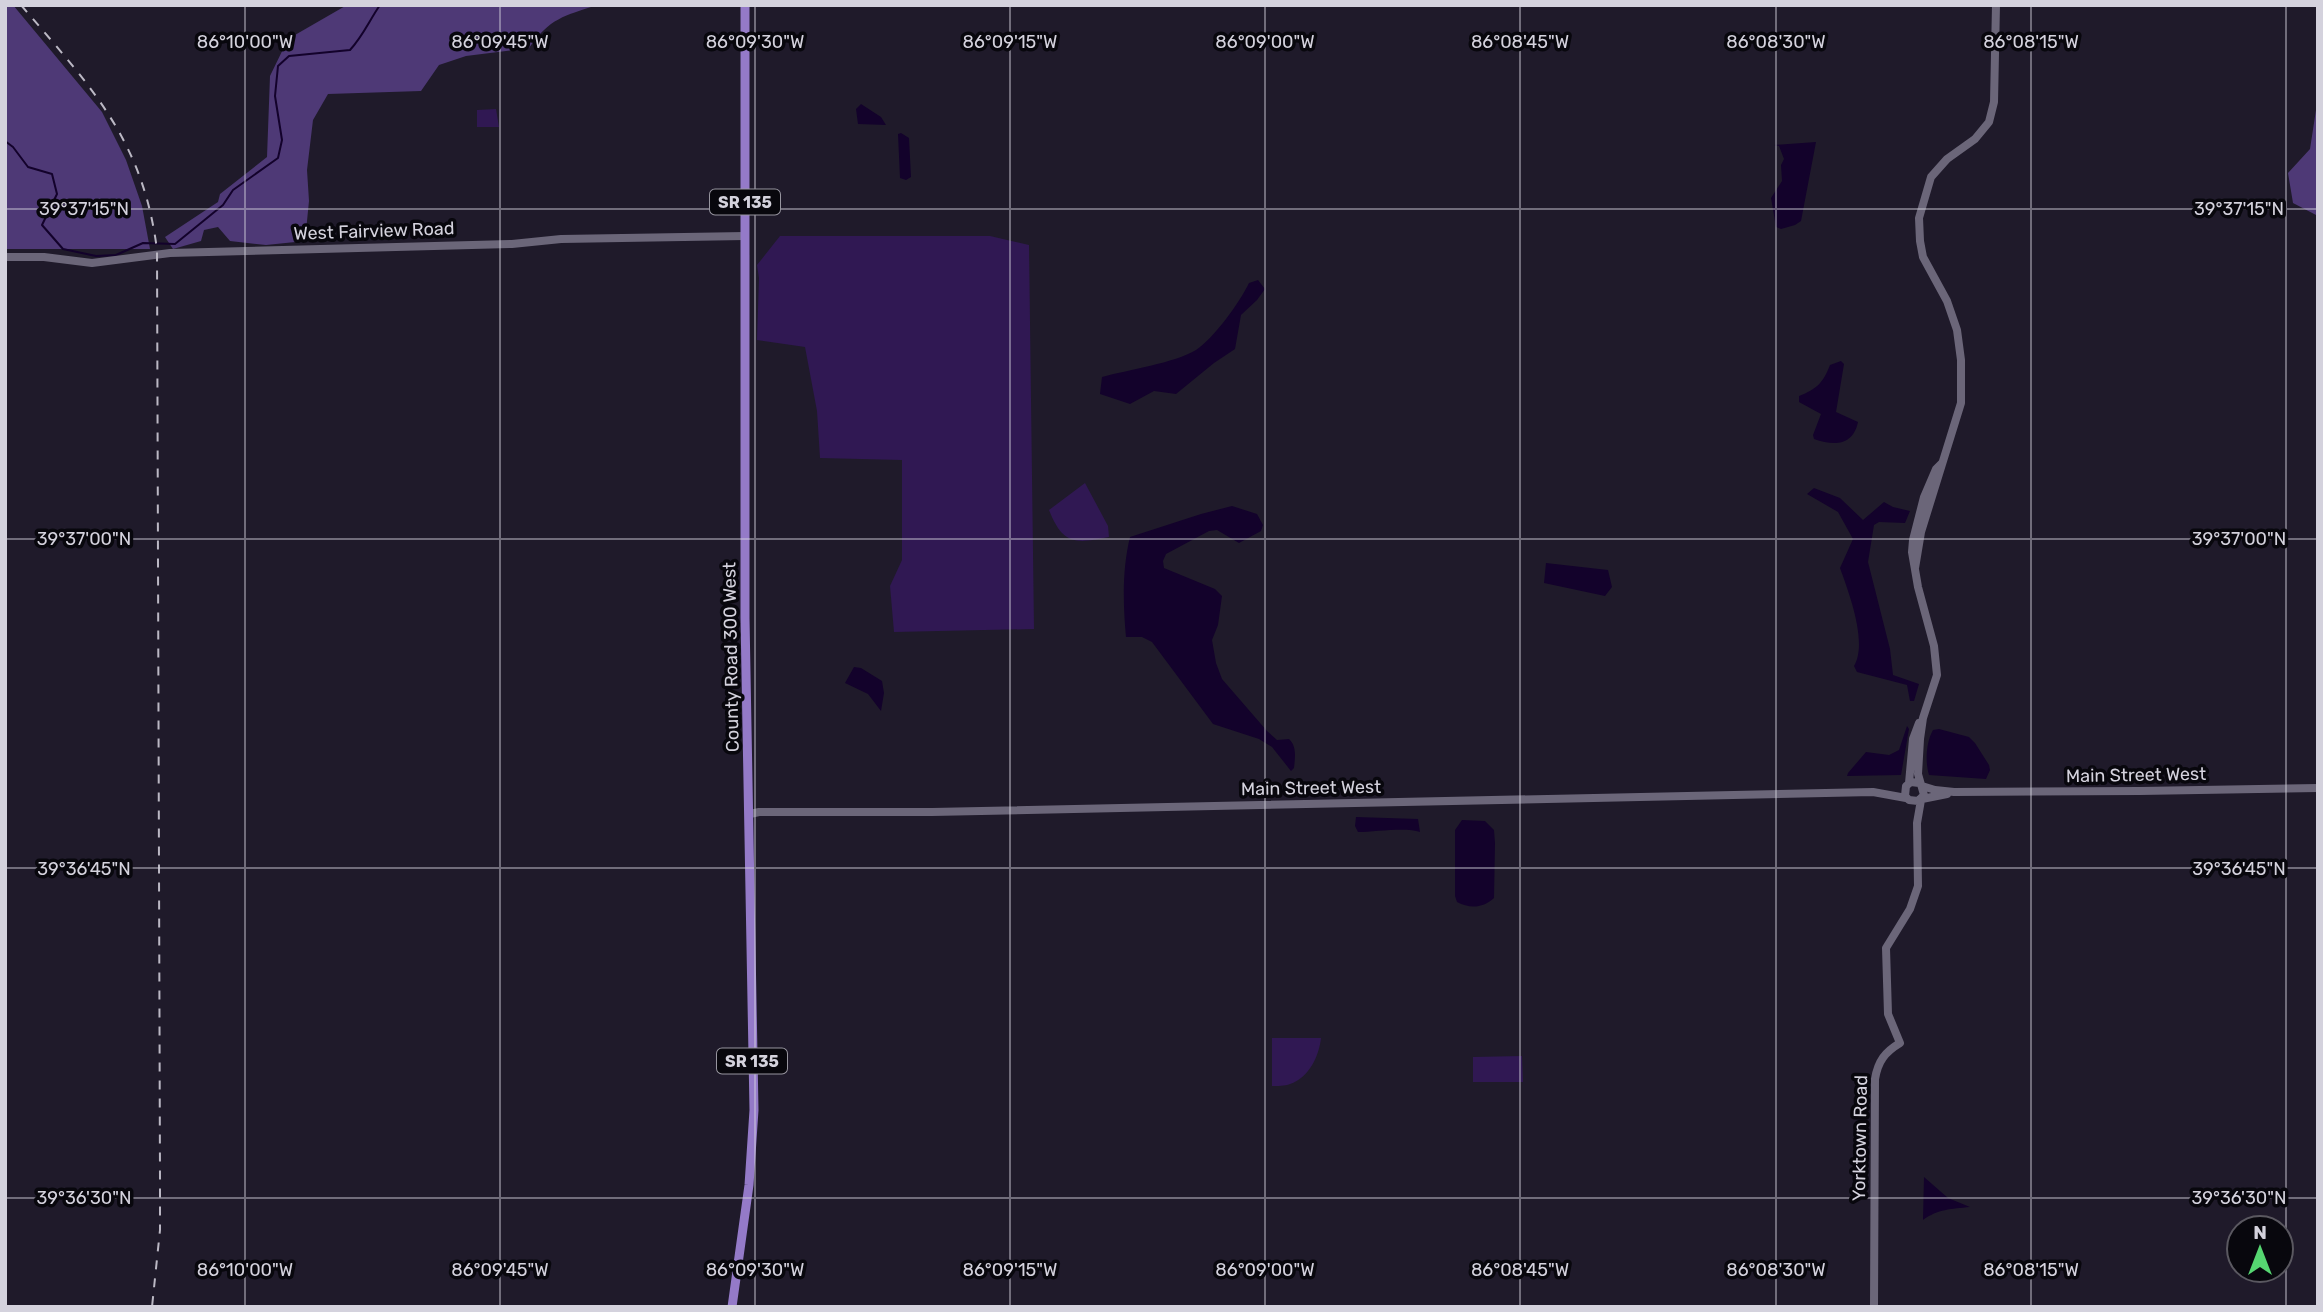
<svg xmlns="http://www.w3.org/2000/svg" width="2323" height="1312" font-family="Rubik,sans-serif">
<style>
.green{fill:#301853}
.forest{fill:#4e3976}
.water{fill:#13022b}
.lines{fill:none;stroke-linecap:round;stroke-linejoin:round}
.stream{stroke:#13022b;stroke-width:2}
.secondary{stroke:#6b6679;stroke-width:8}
.primary{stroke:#947ac8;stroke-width:9}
.rail{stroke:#bbb8c4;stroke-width:2;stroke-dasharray:9 9;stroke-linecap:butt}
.ticks{fill:none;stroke:#d4d2dd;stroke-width:2;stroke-opacity:0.45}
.labels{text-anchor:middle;stroke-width:7;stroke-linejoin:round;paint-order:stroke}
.shield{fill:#08070d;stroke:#97959f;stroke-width:2}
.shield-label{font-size:16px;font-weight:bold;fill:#d4d2dd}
.street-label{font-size:18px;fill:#d4d2dd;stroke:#08070d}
.ticks-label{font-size:18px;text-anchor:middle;fill:#d4d2dd;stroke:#08070d;stroke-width:7;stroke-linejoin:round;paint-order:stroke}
</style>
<rect width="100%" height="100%" fill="#1f1a2a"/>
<!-- green -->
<path class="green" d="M496,109L499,127H477V110Z
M780,236H990L1029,245L1034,629L894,632L890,586L902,560V460L820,458L817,411L805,347L757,340L759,278L757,265Z
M1085,483L1108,526L1109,537C1075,544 1063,545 1049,510Z
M1272,1038H1321C1319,1056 1309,1078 1290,1084C1285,1086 1277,1086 1272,1086Z
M1522,1056L1523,1082H1473V1057Z"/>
<!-- forest -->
<path class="forest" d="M5,5H13L102,112L126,160L142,206L150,249H5Z
M347,5H597C564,16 550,18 529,48L466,56L439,65L421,91L328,94L313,120L307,170L309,201L305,241L266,245L230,241L218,227L204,230L201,241L173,249L165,237L218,202L220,194L267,157L270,76L288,39Z
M2318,97V216L2293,203L2288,173L2310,149Z"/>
<!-- water -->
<path class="water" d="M861,104L881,117L886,125L858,124L856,109Z
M901,133L909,138L911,177L906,180L900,178L898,134Z
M1816,142L1801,221L1795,225L1781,229L1776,227L1771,198L1782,181L1781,165L1784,159L1779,146L1774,145Z
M1258,280L1265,289L1257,300L1241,315L1235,349L1214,363L1176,394L1154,391L1130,404L1100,394L1102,377C1127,370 1175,363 1196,350C1214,338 1240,302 1249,283Z
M1841,361L1844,364L1836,412L1858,422C1853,446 1834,446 1814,439L1813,435L1821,414L1799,402V396C1817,389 1823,383 1830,365Z
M1814,488L1840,498L1863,520L1884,502L1893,507L1910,511L1905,523L1879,522L1874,525L1868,562L1890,649L1893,675L1919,684L1914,701H1910L1907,685L1857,672L1854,666C1868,643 1849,593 1840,568L1853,539L1838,512L1807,494Z
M1232,506L1257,514L1263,525L1261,531L1239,543L1217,530L1209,531L1166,554L1163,561L1164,568L1215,589L1222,596L1218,625L1212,640L1216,663L1222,679L1267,731L1277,740L1289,739C1297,746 1295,758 1294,768L1291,771L1272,747L1259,739L1213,724L1152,642L1142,637H1126C1123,604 1122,570 1130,537L1201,514Z
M1546,563L1608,570L1612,587L1605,596L1544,583Z
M854,667L861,668L882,681L884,693L881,711L868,694L845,683Z
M1907,726L1909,729L1901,775L1847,776L1848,773L1866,752L1889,755L1899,750Z
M1939,729L1969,737L1975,743L1989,765L1990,770L1986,779L1929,775C1925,762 1926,742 1933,730Z
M1356,817L1418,819L1420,832C1406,827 1375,832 1358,832L1355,826Z
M1462,820L1485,821L1494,830L1495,843L1494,898C1483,908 1470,909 1457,902L1455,896V830Z
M1924,1177L1948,1198L1970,1207C1951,1209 1938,1209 1923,1220Z"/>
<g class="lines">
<!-- stream -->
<path class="stream" d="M2317,5L2318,7
M5,141L13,147L28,167L52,174L57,194L42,225L63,249L96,256L116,255L143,243L175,244L223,205L233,190L278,158L282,140L275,96L278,66L289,56L350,50C363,36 369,21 380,5"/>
<!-- secondary -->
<path class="secondary" d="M5,257H44L92,263L170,253L512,244L561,239L745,236
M1915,568L1921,532L1961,403V360L1957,330L1947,301L1923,257L1920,241L1919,218L1931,177L1947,159L1975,139L1989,122L1994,102L1996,5
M1909,783L1913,739L1919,723
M1919,783L1911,782L1906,786L1905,796L1909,800L1918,801L1924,795L1918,774L1920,739L1923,718L1937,675L1934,646L1918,587L1912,552L1913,540L1924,497L1936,469L1942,463
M1922,786L1935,790L1954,792L2140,791L2318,788
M1922,799L1947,794
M750,814L759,812H932L1873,792L1906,798
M1874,1307L1875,1079C1878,1061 1885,1052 1900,1043L1888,1014L1886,948L1910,909L1918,886L1917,823L1921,800"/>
<!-- primary -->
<path class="primary" d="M732,1307L749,1185L754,1110L745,618V5"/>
<!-- rail -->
<path class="rail" d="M21,5C90,86 143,139 157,250L160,1178V1230L152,1307"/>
</g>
<!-- ticks -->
<path class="ticks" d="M245,5V1307M500,5V1307M755,5V1307M1010,5V1307M1265,5V1307M1520,5V1307M1776,5V1307M2031,5V1307M2286,5V1307M5,209H2318M5,539H2318M5,868H2318M5,1198H2318"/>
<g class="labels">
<!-- shield labels -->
<g class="shield">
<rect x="710" y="189.5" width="70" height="25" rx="5"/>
<rect x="717" y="1048.5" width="70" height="25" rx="5"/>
</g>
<g class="shield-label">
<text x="745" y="208">SR 135</text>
<text x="752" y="1067">SR 135</text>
</g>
<!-- street labels -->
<g class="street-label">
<text transform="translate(374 231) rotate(-2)" y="6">West Fairview Road</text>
<text transform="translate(731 657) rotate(-91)" y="6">County Road 300 West</text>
<text transform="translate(2136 775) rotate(-1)" y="6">Main Street West</text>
<text transform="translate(1311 788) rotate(-1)" y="6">Main Street West</text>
<text transform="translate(1860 1138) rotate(-89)" y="6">Yorktown Road</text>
</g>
</g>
<g class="ticks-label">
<text x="245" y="48">86°10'00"W</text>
<text x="500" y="48">86°09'45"W</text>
<text x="755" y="48">86°09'30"W</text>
<text x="1010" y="48">86°09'15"W</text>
<text x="1265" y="48">86°09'00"W</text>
<text x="1520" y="48">86°08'45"W</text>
<text x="1776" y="48">86°08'30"W</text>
<text x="2031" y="48">86°08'15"W</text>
<text x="84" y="215">39°37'15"N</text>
<text x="2239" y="215">39°37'15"N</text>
<text x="84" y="545">39°37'00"N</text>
<text x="2239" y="545">39°37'00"N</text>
<text x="84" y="875">39°36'45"N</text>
<text x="2239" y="875">39°36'45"N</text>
<text x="84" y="1204">39°36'30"N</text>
<text x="2239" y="1204">39°36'30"N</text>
<text x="245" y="1276">86°10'00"W</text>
<text x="500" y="1276">86°09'45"W</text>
<text x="755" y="1276">86°09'30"W</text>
<text x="1010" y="1276">86°09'15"W</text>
<text x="1265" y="1276">86°09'00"W</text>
<text x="1520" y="1276">86°08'45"W</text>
<text x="1776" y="1276">86°08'30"W</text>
<text x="2031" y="1276">86°08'15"W</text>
</g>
<!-- border -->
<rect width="2323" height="1312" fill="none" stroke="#d4d2dd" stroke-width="14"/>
<!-- north arrow -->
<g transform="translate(2260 1249)"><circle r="33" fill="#08070d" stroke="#5a5860" stroke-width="2"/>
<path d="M0-5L12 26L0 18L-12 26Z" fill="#56d671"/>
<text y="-10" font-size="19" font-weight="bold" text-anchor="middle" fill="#d4d2dd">N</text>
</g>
</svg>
